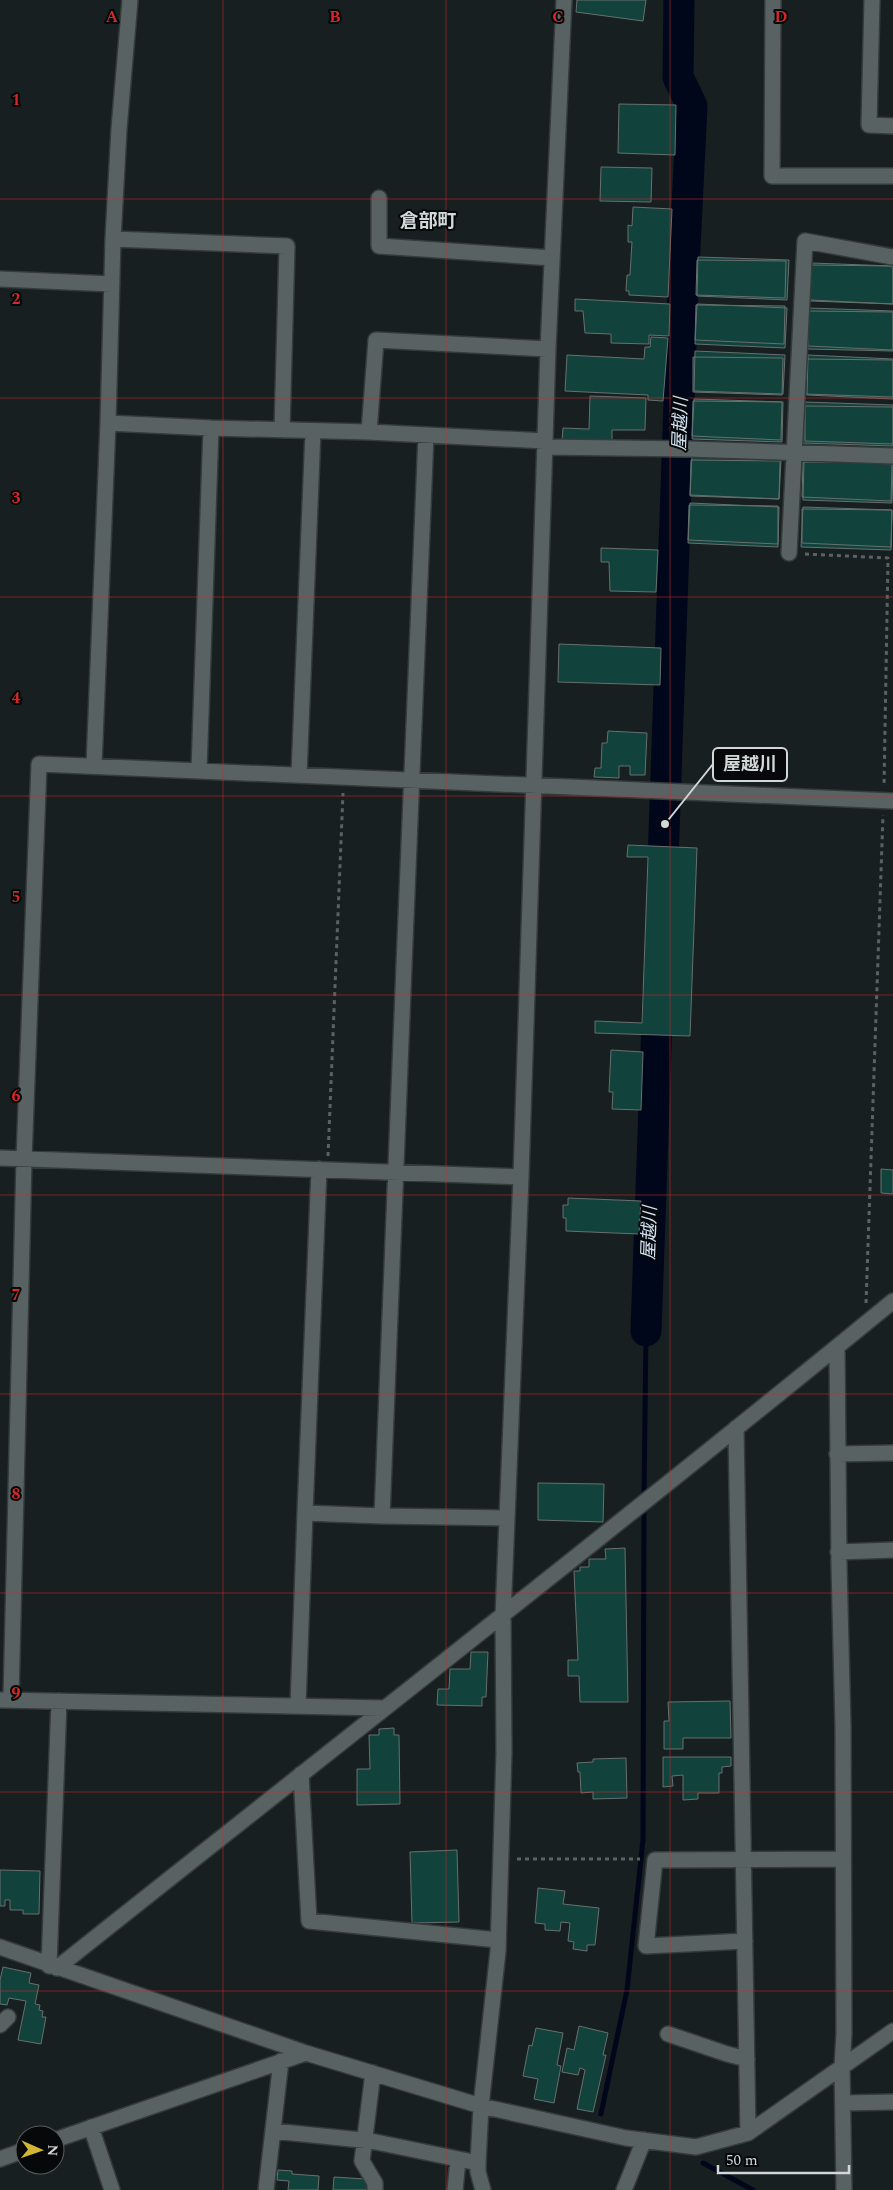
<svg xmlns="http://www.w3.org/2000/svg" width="893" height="2190" font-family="Spectral,'Noto Sans JP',serif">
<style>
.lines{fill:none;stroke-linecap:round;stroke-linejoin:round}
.stream{stroke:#00071b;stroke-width:5}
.river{stroke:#00071b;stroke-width:31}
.building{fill:#12423c;stroke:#67706f}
.minor-casing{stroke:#353a3b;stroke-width:18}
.path{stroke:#5b6263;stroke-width:3;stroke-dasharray:4 4;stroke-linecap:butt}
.minor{stroke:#596263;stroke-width:15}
.grid{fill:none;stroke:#d62828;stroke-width:1;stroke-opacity:0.55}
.labels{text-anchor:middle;stroke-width:4;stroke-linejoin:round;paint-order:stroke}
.water-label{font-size:18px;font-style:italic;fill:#d2e4f6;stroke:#060809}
.quarter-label{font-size:19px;font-weight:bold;fill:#d2d7d8;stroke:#060809}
.grid-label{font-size:16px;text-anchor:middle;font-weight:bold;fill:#d62828;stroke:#060809;stroke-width:4;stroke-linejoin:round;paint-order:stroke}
.leader{fill:none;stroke:#d2d7d8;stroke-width:2}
.callout-dot{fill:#d2d7d8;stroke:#060809;stroke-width:2}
.callout{fill:#060809;stroke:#d2d7d8;stroke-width:2}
.callout-label{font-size:18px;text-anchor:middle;font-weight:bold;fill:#d2d7d8}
</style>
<rect width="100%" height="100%" fill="#171f20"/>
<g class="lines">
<!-- stream -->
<path class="stream" d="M644,1497L646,1331
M601,2114L627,1990L643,1840L644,1506
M703,2163L753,2190"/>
<!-- river -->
<path class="river" d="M662,890L683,288L692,106L678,77L679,0
M646,1331L658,992"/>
</g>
<!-- building -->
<path class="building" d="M577,0H646L643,21L576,12Z
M619,104L676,105L675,155L618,153Z
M601,167L652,168L651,202L600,201Z
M633,207L672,209L668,297L629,295V291H626L627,275H630L632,242H628V225L632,226Z
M698,257L789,260L787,300L697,296Z
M697,260L786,261L785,298L696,295Z
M811,263L893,266V304L810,301Z
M810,265L893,266V304L810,300Z
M575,299L670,304L669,336L649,335V344L611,343V334L585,333L583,311H575Z
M697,304L787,308L785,348L695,344Z
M696,305L785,306L784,344L695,340Z
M809,308L893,311V351L808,349Z
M808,311L893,312V350L808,346Z
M651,337L668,338L663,401L648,400V395L565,391L567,355L644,359L645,347H650Z
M695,351L785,355L783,394L694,391Z
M808,355L893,359V399L807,395Z
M693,357L783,358L782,395L693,392Z
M805,359L893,360V397L805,394Z
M590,396L646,398L645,430H612V441L562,440L563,428L589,429Z
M694,399L783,402L782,442L692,439Z
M693,401L782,402L781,440L692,436Z
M805,402L893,405V446L803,443Z
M805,406L893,407V444L805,441Z
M692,456L781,459L779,499L690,496Z
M691,460L780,461L779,499L690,495Z
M804,460L893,464L892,503L803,500Z
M803,462L892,463L891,501L802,497Z
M690,503L779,507L778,547L688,543Z
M689,505L778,506V544L688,540Z
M803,507L892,510L891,550L801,547Z
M802,509L892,510L891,547L802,543Z
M601,548L658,550L656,592L610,591L609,562H601Z
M559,644L661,648L660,685L558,682Z
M608,731L647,733L645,775H630V766H619V778L594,777L595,768H601L602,743H607Z
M628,845L697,848L690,1036L595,1033V1021L642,1023L648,857H627Z
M611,1050L643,1052L641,1110L612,1109L613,1092H609Z
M881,1169L893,1170V1194L881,1193Z
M568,1198L641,1201L639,1234L566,1231V1218H563V1205H568Z
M538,1483L604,1484L603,1522L538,1520Z
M625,1548L628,1702H580L579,1676H568V1660H578L574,1571H580V1567H589V1559H606L605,1549Z
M471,1652H488L486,1697H482V1706L437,1705L438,1689H449L450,1669H470Z
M730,1701L731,1738H683V1749H664V1721H669L668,1702Z
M394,1728V1735H399L400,1804L357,1805V1769H370L369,1735H379V1729Z
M663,1757H731V1766L722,1767V1773H719V1793H698V1799L683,1800V1775L672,1776L673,1786L663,1787Z
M626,1758L627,1798L593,1799V1792L581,1793L580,1772H578L577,1763L593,1762V1759Z
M457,1850L459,1922L412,1923L410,1852Z
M0,1870L40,1871L39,1914H23V1910H10V1900H5V1906H0Z
M538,1888L565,1891L563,1904L599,1908L595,1945H587V1951L573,1949L574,1942L568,1941L570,1923L561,1922L560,1931L545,1930V1924L535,1923Z
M3,1967L31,1973L29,1983L39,1985L35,2004L40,2005L39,2010L43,2011L42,2017H46L41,2044L18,2040L26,2001L9,1998L7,2005L0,2004V1980Z
M579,2026L608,2033L603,2055H606L593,2112L577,2109L585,2070L580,2068L578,2075L562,2072L567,2048L574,2050Z
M536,2028L563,2033L557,2065L561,2066L554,2103L534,2099L538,2079L523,2076L529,2045L532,2046Z
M278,2170L292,2171V2174L319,2176L318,2190H288L289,2181L277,2180Z
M334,2177L365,2179V2181L367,2182V2190H333Z"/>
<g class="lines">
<defs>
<path id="minor" d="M773,0L772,176H893
M872,0L869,125L893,126
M379,198V246L552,258
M113,239L287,246L282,430
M0,279L112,284
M108,423L211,428L369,432L545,441
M369,432L376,340L548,349
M545,447L688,449L893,456
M789,553L805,241L893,257
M94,765L108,423L113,239L119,129L130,0
M199,770L211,428
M299,775L313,431
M0,1158L521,1177
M837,1347L839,1565L843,1727L844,2034L842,2067L844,2190
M736,1428L748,2133
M837,1454L893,1453
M305,1513L319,1169
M382,1516L507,1518
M838,1552L893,1550
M11,1699L24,1159L39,764L893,801
M0,1700L383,1708
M298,1706L305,1513L382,1516C398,1156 409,795 426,435
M301,1774L309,1921L498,1940
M745,1941L646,1946L655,1860L843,1859
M0,1947L306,2053L481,2106L626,2138L696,2147L748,2133L893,2031
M49,1966L59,1701
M57,1968C336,1746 617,1527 893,1301
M0,2025L8,2017
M668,2034L727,2054L747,2059
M373,2073L362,2161L375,2183V2190
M843,2103L893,2102
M91,2127L112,2190
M273,2131L371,2141L478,2163
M55,2140L306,2053
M0,2159L25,2150
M266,2190L281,2061
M455,2190L458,2160
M483,2190L478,2172V2163L481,2106L498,1951L504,1752L503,1616L521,1177L548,349L564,0
M624,2190L644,2140"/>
</defs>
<!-- minor casing -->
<use href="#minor" class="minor-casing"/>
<!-- path -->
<path class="path" d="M805,554L888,558L884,786
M328,1156L343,793
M866,1303L883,815
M517,1859H640"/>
<!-- minor -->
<use href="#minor" class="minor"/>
</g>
<!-- grid -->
<path class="grid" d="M223,0V2190M446,0V2190M670,0V2190M0,199H893M0,398H893M0,597H893M0,796H893M0,995H893M0,1195H893M0,1394H893M0,1593H893M0,1792H893M0,1991H893"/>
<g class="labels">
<!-- water labels -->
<g class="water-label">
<text transform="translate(680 424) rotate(-88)" y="6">屋越川</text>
<text transform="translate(649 1233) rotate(-88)" y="6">屋越川</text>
</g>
<!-- quarter labels -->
<g class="quarter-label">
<text x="428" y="227">倉部町</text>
</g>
</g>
<g class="grid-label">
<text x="112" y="22">A</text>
<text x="335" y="22">B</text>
<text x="558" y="22">C</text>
<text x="781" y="22">D</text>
<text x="16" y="105">1</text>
<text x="16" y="304">2</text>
<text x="16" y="503">3</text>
<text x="16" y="703">4</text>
<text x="16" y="902">5</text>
<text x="16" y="1101">6</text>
<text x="16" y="1300">7</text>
<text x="16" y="1499">8</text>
<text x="16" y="1698">9</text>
</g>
<!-- callouts -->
<path class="leader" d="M665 824L713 764"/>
<circle class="callout-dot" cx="665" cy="824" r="5"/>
<rect class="callout" x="713" y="748" width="74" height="33" rx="5"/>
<g class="callout-label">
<text x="750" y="770">屋越川</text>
</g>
<!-- north arrow -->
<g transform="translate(40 2150) rotate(92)"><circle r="24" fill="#060809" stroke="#585b5c"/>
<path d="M0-4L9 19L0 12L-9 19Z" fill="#d3b635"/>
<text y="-8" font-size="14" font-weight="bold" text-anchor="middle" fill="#d2d7d8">N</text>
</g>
<!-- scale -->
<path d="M718 2165v8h131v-8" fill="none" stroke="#d2d7d8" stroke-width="2.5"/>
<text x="726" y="2165" font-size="15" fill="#d2d7d8" stroke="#060809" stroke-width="4" paint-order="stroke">50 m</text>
</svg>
